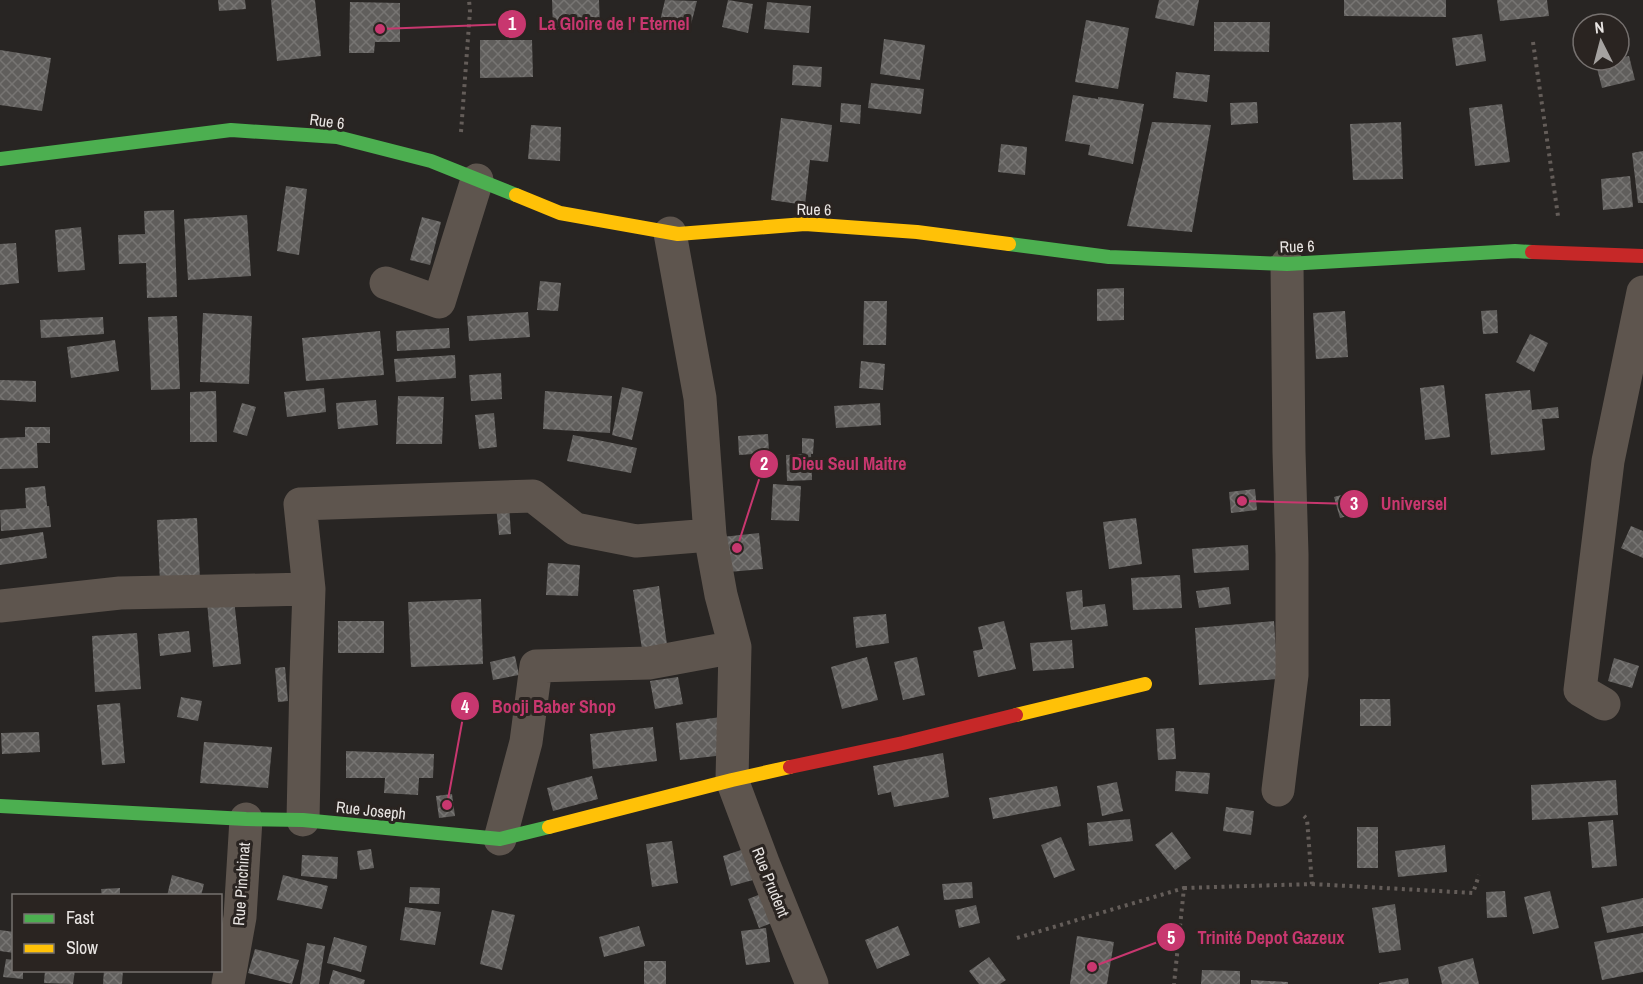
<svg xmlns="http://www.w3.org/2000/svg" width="1643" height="984" font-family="'Archivo Narrow',sans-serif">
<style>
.building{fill:url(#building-cross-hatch)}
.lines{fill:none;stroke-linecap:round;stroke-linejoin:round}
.path{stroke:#645d59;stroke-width:4;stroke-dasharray:3 4.5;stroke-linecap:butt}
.street{stroke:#5e554e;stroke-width:33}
.fast{stroke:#4caf50;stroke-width:14}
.slow{stroke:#ffc107;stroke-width:14}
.jam{stroke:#c62828;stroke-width:14}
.labels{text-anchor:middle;stroke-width:6;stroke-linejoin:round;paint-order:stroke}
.street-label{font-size:16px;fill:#e9e5e3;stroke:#2a2421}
.leader{fill:none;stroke:#c8376f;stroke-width:2}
.callout-dot{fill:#c8376f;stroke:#2a2421;stroke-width:2}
.mark-label{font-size:18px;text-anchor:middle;font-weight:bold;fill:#fff}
.callout-label{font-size:18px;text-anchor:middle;font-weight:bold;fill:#c8376f;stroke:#2a2421;stroke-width:6;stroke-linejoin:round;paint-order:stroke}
</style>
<defs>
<pattern id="building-cross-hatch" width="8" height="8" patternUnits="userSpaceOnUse" patternTransform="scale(1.5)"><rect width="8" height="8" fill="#605e5c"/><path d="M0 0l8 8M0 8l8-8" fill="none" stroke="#777573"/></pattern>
</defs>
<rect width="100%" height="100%" fill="#282523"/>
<!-- building -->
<path class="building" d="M218,0H245L246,9L219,11Z
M271,0H315L321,56L277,61Z
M552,0H599L600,28L553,29Z
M665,0L697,1L690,28L660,21Z
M728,0L753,4L748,33L722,27Z
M1159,0H1199L1194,26L1155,18Z
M1344,0H1446V17L1344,16Z
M1497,0H1547L1549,16L1500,21Z
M350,2L400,3V42H375L374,53H349Z
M767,2L811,6L809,33L764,29Z
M1086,20L1129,28L1118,89L1075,82Z
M1214,22H1270L1269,52L1214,51Z
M1482,34L1486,61L1456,66L1452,38Z
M884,39L925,45L920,80L880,74Z
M480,40H532L533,77L480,78Z
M0,50L51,58L42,111L0,105Z
M1629,56L1635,80L1602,88L1596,64L1612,60H1619V58Z
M793,65L822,67L821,87L792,85Z
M1176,72L1210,75L1207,102L1173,98Z
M871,83L924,89L921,114L868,108Z
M1073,95L1098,99V97L1144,104L1133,164L1088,155L1090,145L1065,141Z
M1257,102L1258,123L1231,125L1230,103Z
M841,103L861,105L860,124L840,122Z
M1502,104L1510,162L1475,166L1469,108Z
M781,118L832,125L828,162L810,160L805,205L771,200Z
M1152,122L1211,125L1192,232L1127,226Z
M1401,122L1403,179L1353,180L1350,124Z
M531,125L561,127L560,161L528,159Z
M1001,144L1027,147L1025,175L998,172Z
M1643,151V203H1638L1632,153Z
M1630,176L1633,207L1603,210L1601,179Z
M286,186L307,189L299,255L277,251Z
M174,210L177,297L147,298L146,263L119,264L118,235L145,234L144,211Z
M247,215L251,276L188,280L184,219Z
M422,217L441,222L430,265L410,260Z
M81,227L85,270L58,272L55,230Z
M16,243L19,283L0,285V244Z
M540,281L561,283L558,311L537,310Z
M1124,288V320L1097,321V289Z
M864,301H887L886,345H863Z
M1497,310L1498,333L1483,334L1481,311Z
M1345,311L1348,357L1316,359L1313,313Z
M528,312L530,337L469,341L467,316Z
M203,313L252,316L249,384L200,382Z
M177,316L180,389L151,390L148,317Z
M103,317L104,334L41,338L40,320Z
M449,328L450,348L397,351L396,331Z
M380,331L384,375L306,381L302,338Z
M1530,334L1548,343L1534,372L1516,362Z
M115,340L119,371L71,378L67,347Z
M455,355L456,378L396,382L394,359Z
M861,361L885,364L883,390L859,388Z
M501,373L502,399L471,401L469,375Z
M0,380L36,381V402L0,400Z
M1444,385L1450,437L1425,440L1420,388Z
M622,387L643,392L632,440L612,435Z
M324,388L326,412L287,417L284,392Z
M1530,390L1532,410L1558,407L1559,418L1542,419L1545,450L1491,455L1485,394Z
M216,391L217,442H190V392Z
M545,391L612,396L610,433L543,429Z
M398,396L444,397L442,444H396Z
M376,400L378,425L338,429L336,403Z
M242,403L256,407L247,436L233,432Z
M880,403L881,425L836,428L834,406Z
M494,413L497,447L479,449L475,415Z
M25,427H50V443H37L38,468L0,469V438L25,437Z
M768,434L769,453L739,455L738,436Z
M573,435L637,448L631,473L567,461Z
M802,438L814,439L813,454H811L812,480L787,481L786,455L808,454L802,453Z
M773,484L801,486L799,521L771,520Z
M45,486L47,506H49L51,527L1,531L0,510L26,508L25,488Z
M1255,489L1257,510L1231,513L1229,492Z
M1356,491L1362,512L1340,518L1334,497Z
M509,505L511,534L499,535L496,506Z
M197,518L200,580L160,582L157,520Z
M1136,518L1142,564L1109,569L1103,522Z
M1631,526L1643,531V558L1621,548Z
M43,532L47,558L0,565V539Z
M759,533L763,569L717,573L713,538Z
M1248,545L1249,570L1194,573L1192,549Z
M548,563L580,565L578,596L546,595Z
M1180,575L1182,608L1133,610L1131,578Z
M659,586L667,645L642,649L633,590Z
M1229,587L1231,604L1199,608L1196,591Z
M1082,590L1083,607L1105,604L1108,626L1071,630L1066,592Z
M234,599L241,664L213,667L207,602Z
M481,599L483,664L411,667L408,602Z
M886,614L889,643L856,648L853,617Z
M338,621H384V653H338Z
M1004,621L1016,669L978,677L973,651L983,649L978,627Z
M1274,621L1278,679L1199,685L1195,628Z
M189,631L191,652L160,656L158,634Z
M137,633L141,689L95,692L92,636Z
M1072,640L1074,668L1033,671L1030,643Z
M515,656L519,675L493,680L490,662Z
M867,657L878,700L842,709L831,667Z
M917,657L925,695L903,700L894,662Z
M1614,658L1639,666L1632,688L1608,681Z
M285,667L288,701L278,702L275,668Z
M678,677L683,704L655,709L650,681Z
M181,697L202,701L198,721L177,717Z
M1360,699H1390L1391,726H1360Z
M120,703L125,763L102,765L97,705Z
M721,717L725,755L680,760L676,723Z
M653,727L657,761L593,769L590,734Z
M1174,728L1176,759L1158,760L1156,729Z
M39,732L40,752L2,754L1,733Z
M204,742L272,747L268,788L200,783Z
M346,751L434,754L433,778H419L418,795L384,793L385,778H346Z
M943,753L949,797L894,807L891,792L878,795L873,766Z
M1176,771L1210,773L1208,794L1175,791Z
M592,776L598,799L553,811L547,788Z
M1616,780L1618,815L1532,820L1531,785Z
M1117,782L1123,811L1102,816L1097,786Z
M1057,786L1061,806L993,819L989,798Z
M452,794L455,816L439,818L436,796Z
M1226,807L1254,811L1251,835L1223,831Z
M1130,819L1133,841L1089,846L1087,823Z
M1613,820L1617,866L1592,868L1588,822Z
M1357,827H1378V868H1357Z
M1172,832L1191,858L1175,870L1155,845Z
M1061,837L1075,870L1054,878L1041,845Z
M672,841L678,883L652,887L646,844Z
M1445,845L1447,872L1398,877L1395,851Z
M371,849L374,868L360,870L357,851Z
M744,849L753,880L731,886L723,856Z
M302,855L338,857L337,879L301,876Z
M172,875L204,884L201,896H167Z
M283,875L328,886L322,909L277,900Z
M972,882L973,898L944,900L942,884Z
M410,887L440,888L439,904L409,903Z
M120,888V896H102L101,889Z
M771,890L782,919L759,928L748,899Z
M1505,891L1507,917L1487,918L1486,892Z
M1550,891L1559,928L1533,934L1524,897Z
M1643,898V926L1607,933L1601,907Z
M1395,904L1401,950L1379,953L1372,908Z
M976,905L980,923L959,928L955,910Z
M405,907L441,912L435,945L400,940Z
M492,910L515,915L502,970L480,964Z
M639,926L645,946L604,957L599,937Z
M898,926L910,955L877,969L865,940Z
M766,928L770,962L746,965L741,931Z
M0,930L14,932V953L0,951Z
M1643,933V972L1602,980L1594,942Z
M1077,936L1114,942L1107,984H1070Z
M334,937L367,946L361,972L327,963Z
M307,943L325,946L319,984H300Z
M255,949L299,960L292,984L248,973Z
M989,957L1006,980L1000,984H979L969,971Z
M1473,958L1479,984H1442L1438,967Z
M6,959L14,960V970H23V979L3,977Z
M644,961H666V984H644Z
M45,970H75L73,984L44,983Z
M104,970H123L122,984H103Z
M333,970L365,980L364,984H329Z
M1202,970L1240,971V984H1201Z
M1408,978L1409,984H1379V983Z
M1251,980L1288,982V984H1251Z"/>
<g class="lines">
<!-- path -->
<path class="path" d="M1533,42L1558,216
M461,132L470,11L469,0
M1312,884L1473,893L1479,875
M1184,888L1312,884L1307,819L1304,816
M1017,938L1184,888L1174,984"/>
<!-- street -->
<path class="street" d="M670,233L700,398L710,535L721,595L735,647L732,780L764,865L812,984
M386,283L439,302L477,180
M309,589L300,504L533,496L575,529L636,541L710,535
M0,606L120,593L309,589L306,676L303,820
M1604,704L1580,690L1608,461L1643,292
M1278,790L1292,675V554L1289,452L1287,264
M500,839L526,742L536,666L649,663L735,647
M228,984L240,917L246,819"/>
<!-- fast -->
<path class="fast" d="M0,159L231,130L337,137L431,161L516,195
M1009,244L1109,257L1287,264L1515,251L1532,252
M0,806L246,819L303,820L500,839L549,827"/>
<!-- slow -->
<path class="slow" d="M516,195L560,213L678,234L805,224L917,232L1009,244
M1016,715L1145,684
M549,827L732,780L790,767"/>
<!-- jam -->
<path class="jam" d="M1532,252L1643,256
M790,767L903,743L1016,715"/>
</g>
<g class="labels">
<!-- street labels -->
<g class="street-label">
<text transform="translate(327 121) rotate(7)" y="6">Rue 6</text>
<text transform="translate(814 209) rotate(1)" y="6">Rue 6</text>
<text transform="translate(1297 246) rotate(-2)" y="6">Rue 6</text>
<text transform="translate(371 810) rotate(6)" y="6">Rue Joseph</text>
<text transform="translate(771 882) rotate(68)" y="6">Rue Prudent</text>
<text transform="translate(241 884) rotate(-86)" y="6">Rue Pinchinat</text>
</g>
</g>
<!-- callouts -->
<path class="leader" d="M380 29L512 24M737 548L764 464M1242 501L1354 504M447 805L465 706M1092 967L1171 937"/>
<g class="callout-dot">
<circle cx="380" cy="29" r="6"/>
<circle cx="737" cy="548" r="6"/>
<circle cx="1242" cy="501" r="6"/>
<circle cx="447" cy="805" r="6"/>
<circle cx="1092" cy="967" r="6"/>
<circle cx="512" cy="24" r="15"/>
<circle cx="764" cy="464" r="15"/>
<circle cx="1354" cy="504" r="15"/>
<circle cx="465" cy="706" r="15"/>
<circle cx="1171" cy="937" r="15"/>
</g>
<g class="mark-label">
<text x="512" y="30">1</text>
<text x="764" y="470">2</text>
<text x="1354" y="510">3</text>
<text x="465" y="713">4</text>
<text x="1171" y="944">5</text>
</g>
<g class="callout-label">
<text x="614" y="30">La Gloire de l' Eternel</text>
<text x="849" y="470">Dieu Seul Maitre</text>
<text x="1414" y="510">Universel</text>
<text x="554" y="713">Booji Baber Shop</text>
<text x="1271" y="944">Trinité Depot Gazeux</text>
</g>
<!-- legend -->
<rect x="12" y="894" width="210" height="78" fill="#2a2421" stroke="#76716f" stroke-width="1.5"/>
<rect x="24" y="914" width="30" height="9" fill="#4caf50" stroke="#76716f" stroke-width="1.5"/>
<text x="66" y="924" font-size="18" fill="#e9e5e3">Fast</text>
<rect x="24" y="944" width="30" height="9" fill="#ffc107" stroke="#76716f" stroke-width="1.5"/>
<text x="66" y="954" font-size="18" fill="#e9e5e3">Slow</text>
<!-- north arrow -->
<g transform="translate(1601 42) rotate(354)"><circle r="28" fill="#2a2421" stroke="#76716f" stroke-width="1.5"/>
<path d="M0-4.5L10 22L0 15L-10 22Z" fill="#a5a2a0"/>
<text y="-9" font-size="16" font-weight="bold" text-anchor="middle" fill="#e9e5e3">N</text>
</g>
</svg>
